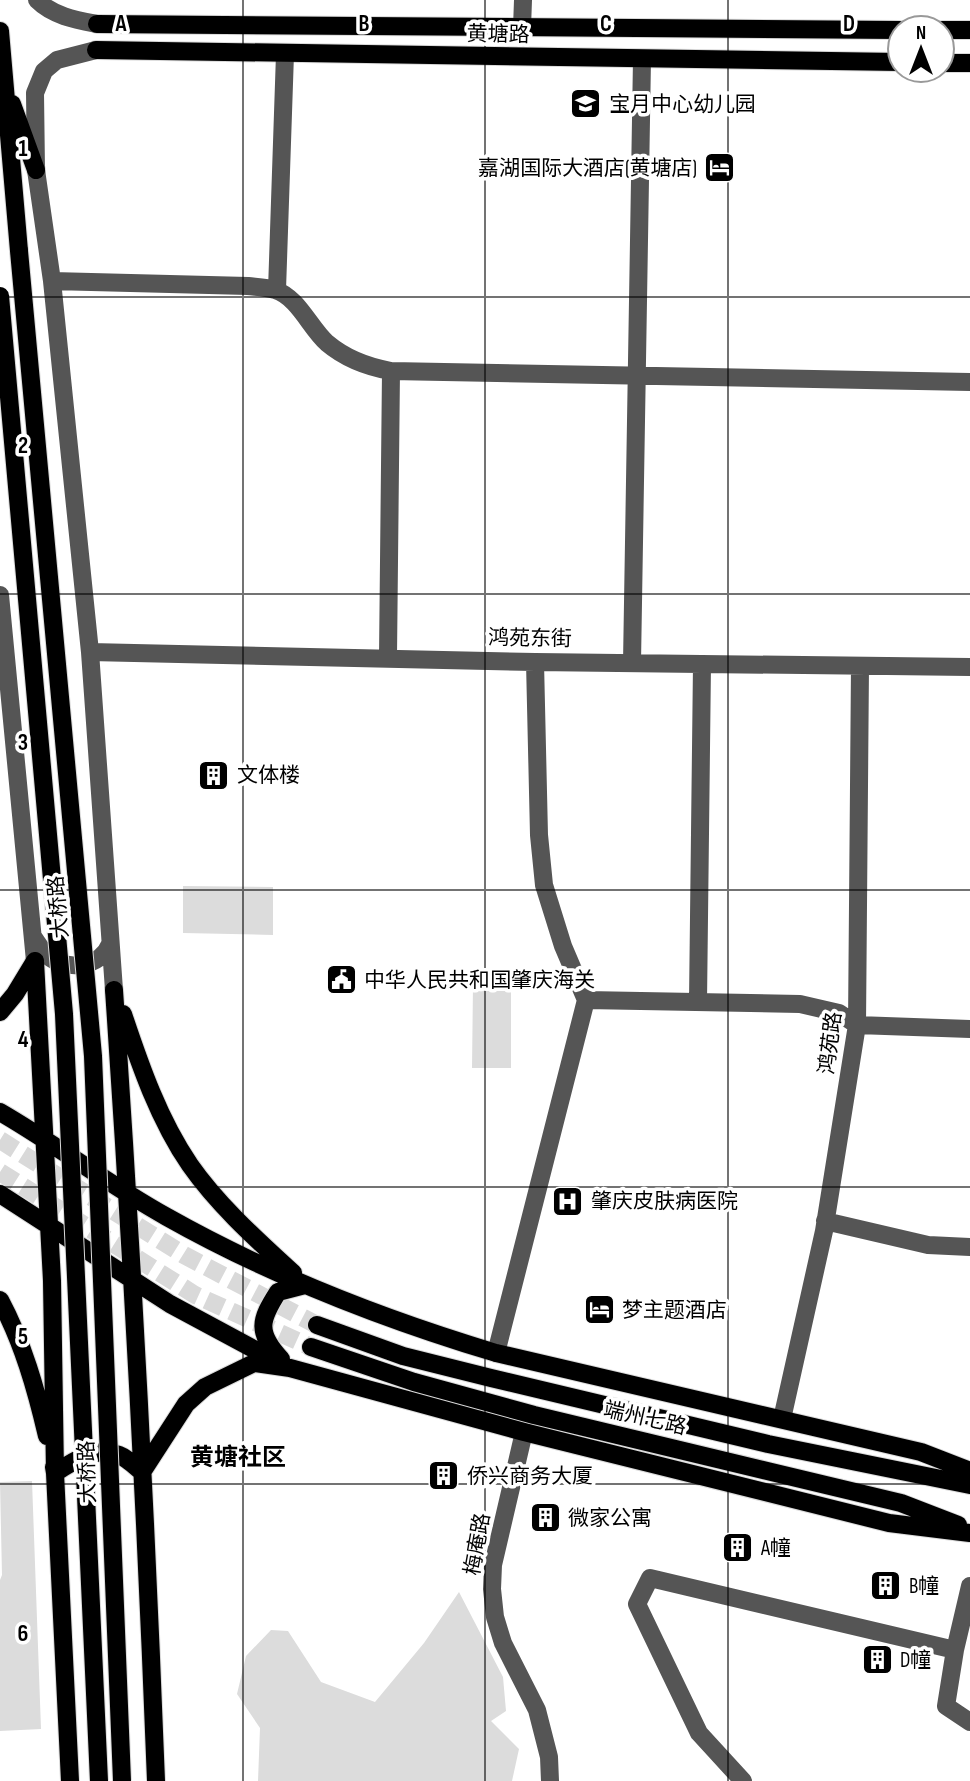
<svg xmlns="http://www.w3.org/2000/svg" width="970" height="1781" font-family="'Sofia Sans Condensed','Noto Sans SC',sans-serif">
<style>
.green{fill:#dcdcdc}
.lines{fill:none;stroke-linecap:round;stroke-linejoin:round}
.major-tunnel{stroke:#d9d9d9;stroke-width:18;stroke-dasharray:18 9;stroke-linecap:butt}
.major-casing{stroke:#dbdbdb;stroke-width:20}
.minor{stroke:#555;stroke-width:18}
.major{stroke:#000;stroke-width:18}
.major-bridge-casing{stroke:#dbdbdb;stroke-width:20;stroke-linecap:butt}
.major-bridge{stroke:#000;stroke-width:18}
.grid{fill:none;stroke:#000;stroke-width:2;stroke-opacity:0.55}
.labels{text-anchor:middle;stroke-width:7;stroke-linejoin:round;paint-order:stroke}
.street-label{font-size:21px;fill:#000;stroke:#fff}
.poi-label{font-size:21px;fill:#000;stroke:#fff;text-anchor:start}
.quarter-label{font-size:24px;font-weight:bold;fill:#000;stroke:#fff}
.grid-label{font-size:23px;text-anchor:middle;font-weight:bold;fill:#000;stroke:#fff;stroke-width:7;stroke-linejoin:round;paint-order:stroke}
</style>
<rect width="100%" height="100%" fill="#fff"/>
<!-- green -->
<path class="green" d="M183,886L273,887V935L183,933Z
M473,985H511V1068H472Z
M32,1481L41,1729L0,1731V1580L2,1575L0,1482Z
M459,1592L503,1677L506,1711L491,1721L519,1749L512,1781H258L260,1728L237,1694L246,1656L271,1630L288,1631L321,1682L375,1702L424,1643Z"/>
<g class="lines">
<!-- major-tunnel -->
<path class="major-tunnel" d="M0,1140L184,1255L317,1325
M0,1172L195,1295L311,1347"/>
<defs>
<path id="major" d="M97,24L900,30
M942,30H970
M0,31L19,251
M96,50L900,62
M942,63H970
M12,104L36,170
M35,961L52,1281L55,1473L70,1781
M114,990C132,1253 146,1517 156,1781
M0,1012L15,994L35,961
M123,1014C140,1065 159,1120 190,1165C218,1205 256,1239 293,1273
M0,1112C57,1145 109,1185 167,1217C270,1275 383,1319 496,1353L921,1452L970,1471
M0,1194L170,1304L278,1362
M0,1300C23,1343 36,1389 47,1436
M317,1325L403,1356L491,1378L768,1444L970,1485
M311,1347L414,1382L534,1415L901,1503L958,1525
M281,1359C256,1332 260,1320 278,1292L305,1285
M54,1467L55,1473C73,1461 96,1446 119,1455C127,1458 136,1467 142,1472
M142,1472L186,1404L205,1387L254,1363L290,1368L524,1432L889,1523L970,1533"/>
</defs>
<!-- major casing -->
<use href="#major" class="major-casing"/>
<!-- minor -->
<path class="minor" d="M37,0C53,16 76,20 97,24
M522,28L523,0
M96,50L57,60L44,71L35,93L36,170L52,281L90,652L114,990
M52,281L248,286C256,287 266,287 275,290C298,297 310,328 327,343C346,359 368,367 391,371L970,382
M277,290L285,54
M0,595L35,961
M90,652L535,662L970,667
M388,657L391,371
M632,663L642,59
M34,938C38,944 43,952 48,956C67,972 101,967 110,944
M586,1000L800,1004L839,1013L857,1025L970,1029
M698,1002L702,664
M825,1221L928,1245L970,1247
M496,1353L586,1000L563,946L544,885L539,835L535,662
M782,1419L824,1231L857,1025L860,666
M524,1432L493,1565L492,1589L495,1617L503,1643L537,1710L549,1757L550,1781
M970,1586L955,1650L946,1706L970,1722
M743,1781L699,1733L637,1604L650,1578L955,1650"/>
<!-- major -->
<use href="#major" class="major"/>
<defs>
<path id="major-bridge" d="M19,251L93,1056L122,1781
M0,296L64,1014L99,1781"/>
</defs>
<!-- major-bridge casing -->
<use href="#major-bridge" class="major-bridge-casing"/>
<!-- major-bridge -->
<use href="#major-bridge" class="major-bridge"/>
</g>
<!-- grid -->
<path class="grid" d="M243,0V1781M485,0V1781M728,0V1781M0,297H970M0,594H970M0,890H970M0,1187H970M0,1484H970"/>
<!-- icons -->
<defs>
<symbol id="school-square" viewBox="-11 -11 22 22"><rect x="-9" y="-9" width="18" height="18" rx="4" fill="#000" stroke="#fff"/><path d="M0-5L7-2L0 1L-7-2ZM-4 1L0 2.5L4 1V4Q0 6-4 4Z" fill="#fff"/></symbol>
<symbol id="hotel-square" viewBox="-11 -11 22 22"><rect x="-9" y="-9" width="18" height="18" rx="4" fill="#000" stroke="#fff"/><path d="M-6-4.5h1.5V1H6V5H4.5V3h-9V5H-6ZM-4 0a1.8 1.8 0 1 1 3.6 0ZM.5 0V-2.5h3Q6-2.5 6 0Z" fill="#fff"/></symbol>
<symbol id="building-square" viewBox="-11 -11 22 22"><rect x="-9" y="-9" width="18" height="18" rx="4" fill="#000" stroke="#fff"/><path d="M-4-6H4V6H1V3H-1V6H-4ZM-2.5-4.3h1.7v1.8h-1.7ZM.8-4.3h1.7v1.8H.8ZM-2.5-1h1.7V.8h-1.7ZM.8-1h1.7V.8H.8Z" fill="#fff"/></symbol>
<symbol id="civic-square" viewBox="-11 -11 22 22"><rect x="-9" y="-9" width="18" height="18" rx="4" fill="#000" stroke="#fff"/><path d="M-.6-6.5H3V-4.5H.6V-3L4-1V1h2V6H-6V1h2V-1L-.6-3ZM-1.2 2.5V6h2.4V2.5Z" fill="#fff"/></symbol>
<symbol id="hospital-square" viewBox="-11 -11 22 22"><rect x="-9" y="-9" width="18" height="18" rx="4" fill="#000" stroke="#fff"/><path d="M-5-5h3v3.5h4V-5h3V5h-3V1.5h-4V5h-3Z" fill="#fff"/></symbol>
</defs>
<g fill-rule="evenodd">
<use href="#school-square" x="568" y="86" width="35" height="35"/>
<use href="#hotel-square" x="702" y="150" width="35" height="35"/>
<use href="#building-square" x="196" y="758" width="35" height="35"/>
<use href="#civic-square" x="324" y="962" width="35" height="35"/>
<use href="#hospital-square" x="550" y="1184" width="35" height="35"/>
<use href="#hotel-square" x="582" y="1292" width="35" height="35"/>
<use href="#building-square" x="426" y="1458" width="35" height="35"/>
<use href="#building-square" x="528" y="1500" width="35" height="35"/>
<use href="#building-square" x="720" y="1530" width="35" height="35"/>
<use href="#building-square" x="868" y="1568" width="35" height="35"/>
<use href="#building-square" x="860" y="1642" width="35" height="35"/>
</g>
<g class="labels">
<!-- street labels -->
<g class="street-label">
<text transform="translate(498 34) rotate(1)" y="7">黄塘路</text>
<text transform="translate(530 638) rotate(1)" y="7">鸿苑东街</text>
<text transform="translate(58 907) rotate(-95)" y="7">大桥路</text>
<text transform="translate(830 1043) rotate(-83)" y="7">鸿苑路</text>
<text transform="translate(645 1418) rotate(13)" y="7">端州七路</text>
<text transform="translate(87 1472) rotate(-92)" y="7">大桥路</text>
<text transform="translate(477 1544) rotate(-80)" y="7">梅庵路</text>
</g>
<!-- poi labels -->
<g class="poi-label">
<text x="609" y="111">宝月中心幼儿园</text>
<text x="697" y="175" text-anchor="end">嘉湖国际大酒店(黄塘店)</text>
<text x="237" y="782">文体楼</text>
<text x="364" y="987">中华人民共和国肇庆海关</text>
<text x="591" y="1208">肇庆皮肤病医院</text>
<text x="622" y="1317">梦主题酒店</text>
<text x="467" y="1483">侨兴商务大厦</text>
<text x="568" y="1525">微家公寓</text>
<text x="761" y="1555">A幢</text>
<text x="909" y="1593">B幢</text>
<text x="900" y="1667">D幢</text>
</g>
<!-- quarter labels -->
<g class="quarter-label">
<text x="238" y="1465">黄塘社区</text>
</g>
</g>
<g class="grid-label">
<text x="121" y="31">A</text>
<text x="364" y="31">B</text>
<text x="606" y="31">C</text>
<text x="849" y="31">D</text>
<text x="23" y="156">1</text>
<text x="23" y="453">2</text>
<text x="23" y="750">3</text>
<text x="23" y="1047">4</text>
<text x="23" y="1344">5</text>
<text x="23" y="1641">6</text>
</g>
<!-- north arrow -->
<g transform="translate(921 49)"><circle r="33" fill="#ffffff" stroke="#999999" stroke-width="2"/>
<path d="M0-5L12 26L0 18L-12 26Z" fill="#000000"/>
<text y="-10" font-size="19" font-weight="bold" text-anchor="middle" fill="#000000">N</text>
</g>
</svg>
